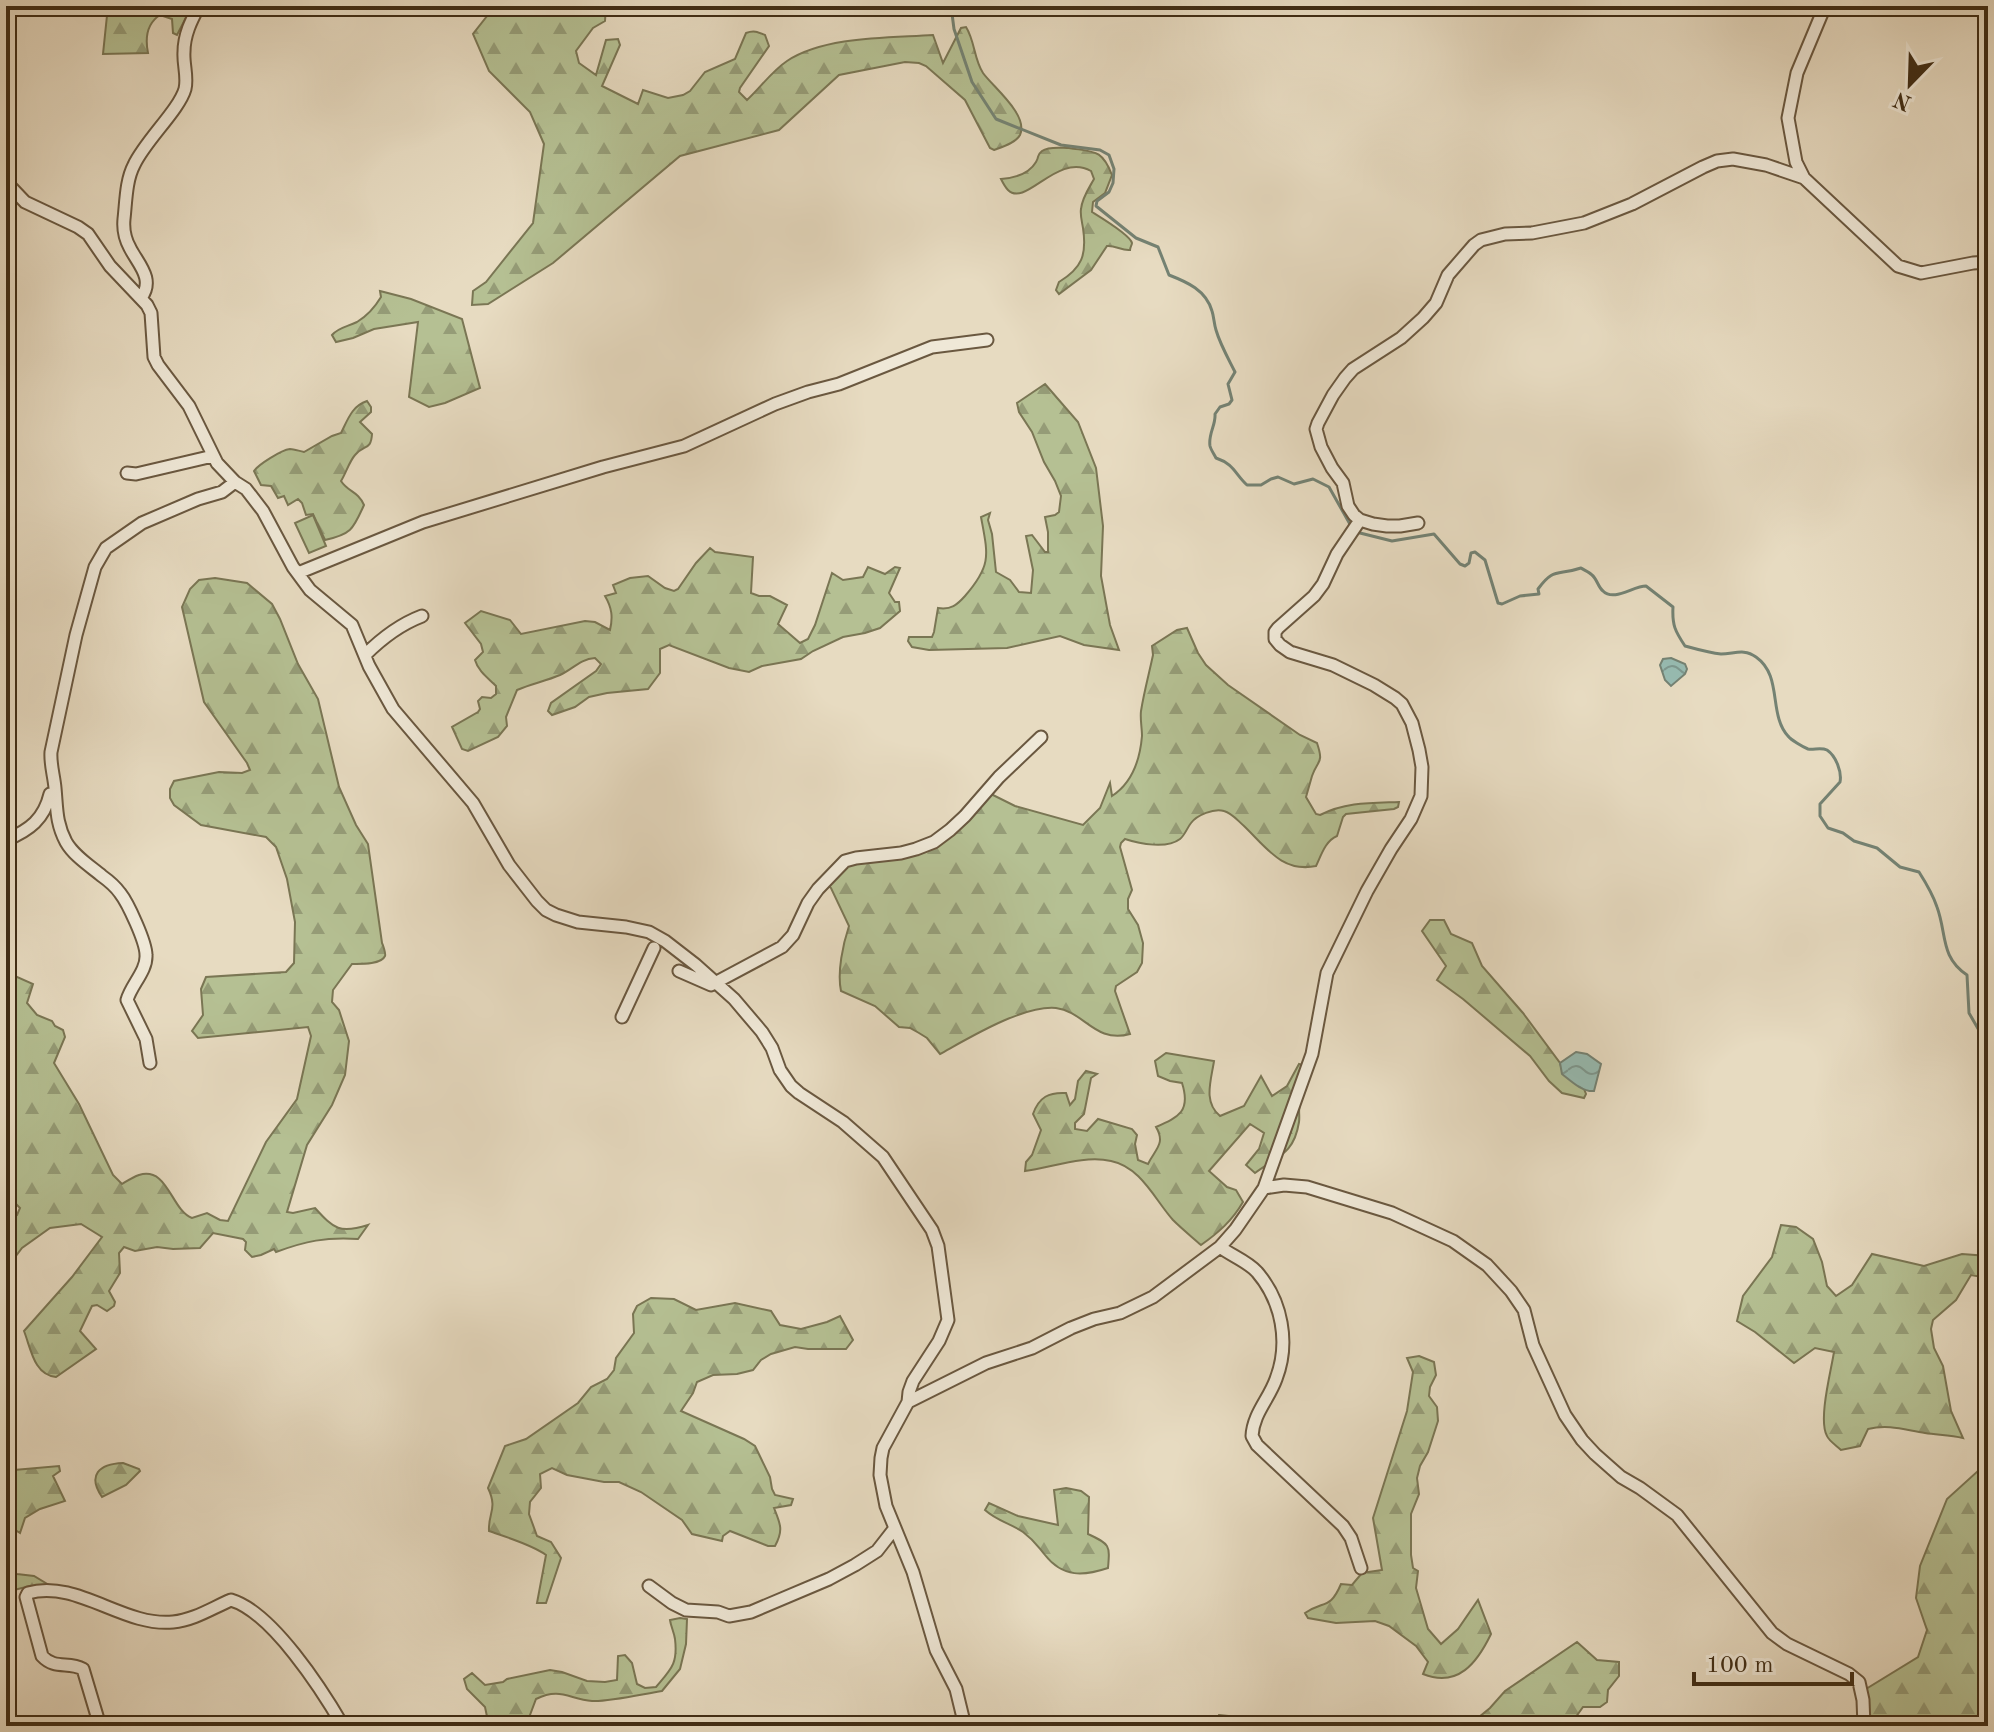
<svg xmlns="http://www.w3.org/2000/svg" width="1994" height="1732" font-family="'Old Standard TT',serif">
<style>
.forest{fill:url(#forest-firs);stroke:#7a7654;stroke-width:2}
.park{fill:#b5c093;stroke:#7a7654;stroke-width:2}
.water{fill:url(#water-waves);stroke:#748273;stroke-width:2}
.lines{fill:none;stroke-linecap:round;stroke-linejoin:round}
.stream{stroke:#748273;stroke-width:3}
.street-casing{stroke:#6a5840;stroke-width:15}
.street{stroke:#efe8d7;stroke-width:11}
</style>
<defs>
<pattern id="forest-firs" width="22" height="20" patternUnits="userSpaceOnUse" patternTransform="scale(2)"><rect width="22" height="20" fill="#b5c093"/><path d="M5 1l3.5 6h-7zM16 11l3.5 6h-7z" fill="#959c77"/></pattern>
<pattern id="water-waves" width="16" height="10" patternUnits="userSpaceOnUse" patternTransform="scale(2)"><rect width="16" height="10" fill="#97bbb1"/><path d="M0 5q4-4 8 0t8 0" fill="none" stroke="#7d988f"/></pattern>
</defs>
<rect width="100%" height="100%" fill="#e7dbc1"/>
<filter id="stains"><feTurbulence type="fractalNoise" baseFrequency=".0025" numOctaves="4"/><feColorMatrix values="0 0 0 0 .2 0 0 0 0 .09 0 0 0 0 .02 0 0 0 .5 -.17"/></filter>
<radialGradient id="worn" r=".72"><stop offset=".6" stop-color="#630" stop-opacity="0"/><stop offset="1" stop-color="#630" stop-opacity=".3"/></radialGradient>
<!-- forest -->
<path class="forest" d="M108,6H192L177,35L173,33L172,19L160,15C146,24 145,38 148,53L103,54Z
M501,6H505L508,11L530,13L539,6H606L605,21L593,28L576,51L579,63L596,75L606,40L618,39L620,45L602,86L638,104L643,90L668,98L683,95L690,91L705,72L735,59L746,33C754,30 758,32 765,35L769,46L740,88L739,92L747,100C760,88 772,71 787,61C825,36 889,38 933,35L943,63L961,28L966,27C975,41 974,60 983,73C993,87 1029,115 1020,135C1016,143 1002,147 994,150L990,148L965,100L926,66L919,63L905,62L839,75L779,130L680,156L553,263L488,304L472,305L473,291L486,282L533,223L544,144L530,112L489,71L473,34L491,11Z
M1069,148C1094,152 1102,149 1112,175L1105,193L1093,202L1092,212C1100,217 1130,235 1132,243C1132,245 1130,247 1130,250C1122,251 1115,245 1107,246L1091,270L1059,294L1056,290L1059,282C1082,268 1087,255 1083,228C1082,222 1080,215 1081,209C1082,198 1089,188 1094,179L1091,171C1057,152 1026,208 1008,190C1005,187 1003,183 1001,179C1014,178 1029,174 1036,162C1040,155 1036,156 1042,151C1049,146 1061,148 1069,148Z
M380,291L411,299L462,319L480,388L445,403L429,407L409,397L418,322L374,329L353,338L336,342L332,335C339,327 347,327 357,322C367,316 375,307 381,297Z
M1045,384L1078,422L1096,468L1103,526L1101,576L1110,625L1119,650L1084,645L1060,636L1007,648L929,650L912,647L908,641L909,637H932L934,632L938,608C951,610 957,605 965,596C992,565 988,555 981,517L990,513L988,520L992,534L996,572L1010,580L1019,592L1031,593L1033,570L1026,536L1032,535L1045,552H1048V532L1045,517L1055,515L1059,512L1061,496L1055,481L1044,462L1032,432L1019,412L1017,403Z
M367,401L371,407V412L360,422L372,434C371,451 364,444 355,455C349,462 346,473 341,481C348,492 358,491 364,505C353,529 352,534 325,540L313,514L306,515L302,503L298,499L288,505L284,496L278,498L271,486L261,485L254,471C258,465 281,450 290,449C294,449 299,451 304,452L332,436L341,433C348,419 352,406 367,401Z
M710,548L715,552L753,557L751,593L759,596H770L787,605L778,624L800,643L808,639L815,625L832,573L843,580L863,577L868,567L885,574L895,567L900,568L889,593L895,602H899L900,611L880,628L865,633L843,637L813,651L801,659L762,666L749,672L729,668L669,645L660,649V673L648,689L607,693L589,697L575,707L552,715L548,711L551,703L596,671L601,664L595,658C580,659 573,669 560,675C546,681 531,684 517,690L506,717L507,726L498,737L468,751L462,749L452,727L478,712L480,709L478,701L482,697L491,698L496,694V686C488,678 478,671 475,660L483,652L481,644L465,623L481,611L510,620L521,634L585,621L595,622L610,630C613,617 612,608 605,596L616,593L613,585L630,578L648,576L665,588L674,591L678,589L696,563Z
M215,578L247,583L272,604L280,619L298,664L318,699L339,787L356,825L368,844L382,943C383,945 386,954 385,956C381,965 360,964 352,964L333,990L332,1002L339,1010L349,1041L345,1075L332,1105L307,1145L287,1212L293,1213L315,1208C334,1229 340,1234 368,1225L358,1239C325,1237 306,1241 276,1252L274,1249L261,1255L252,1257L245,1250L246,1242L243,1239L213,1233L200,1248L173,1249L157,1247L135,1251L124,1247L119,1253L120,1273L109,1291L115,1302L114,1306L107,1311L97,1305L92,1306L80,1331L96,1349L56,1377C34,1375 31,1349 24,1331L72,1277L102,1237L81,1224L50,1228L22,1248L6,1269V1222L17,1215L20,1208L7,1195L10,1181L6,1175V972L33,984L27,1003L37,1015L52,1021L55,1026L63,1030L65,1037L54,1063L79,1104L113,1175L122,1184C127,1181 133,1177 139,1175C168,1166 171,1210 192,1218L207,1213L220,1220L228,1221L266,1142L297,1099L311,1036L308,1027L198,1038L192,1031L203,1015L201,989L206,977L286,972L294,963L295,922L287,879L276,847L266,837L201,825L174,805L170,798V789L174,781L219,772L242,773L250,770L247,763L204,702L182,607L190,589L199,580Z
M1187,628L1198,653L1206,665L1228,685L1300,735L1317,743C1324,764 1318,759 1312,776C1310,783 1308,790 1306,797L1316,814L1320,815C1346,802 1371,803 1399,802L1398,807L1394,809L1346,814L1343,817L1337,836C1325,841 1321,856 1316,866C1282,873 1266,847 1244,826C1238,821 1232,813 1224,811C1214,808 1197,815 1191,823C1187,828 1185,835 1180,839C1167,849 1140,844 1125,839L1121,843L1120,847L1132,890L1128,899V909L1138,925L1143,943L1142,963L1137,972L1116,986L1115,991L1130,1034C1095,1044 1084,1011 1056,1008C1023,1005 969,1038 940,1054L927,1038L919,1033L910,1028L899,1027L875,1006L841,991C837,972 843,944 849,926L831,888L823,881L844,858L903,850L935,837L985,791L1015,806L1083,825L1100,808L1110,783L1112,796C1132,783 1140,759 1142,736C1142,728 1140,719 1141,711C1144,692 1149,674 1153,655L1152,646L1177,630Z
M1430,920H1444L1451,934L1472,943L1482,966L1523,1013L1560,1063L1563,1074L1584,1089L1586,1094L1584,1098L1562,1093L1549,1081L1530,1056L1463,999L1437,980L1446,966L1422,931Z
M1166,1053L1214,1061C1211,1081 1203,1102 1220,1116L1244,1106L1261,1076L1272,1096L1287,1086L1299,1064L1310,1067C1309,1080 1302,1090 1300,1103C1298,1109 1300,1116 1299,1122C1294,1154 1278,1156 1255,1173L1246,1165L1259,1149L1264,1133L1250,1124L1209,1171L1227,1187L1236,1190L1243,1202C1232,1221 1218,1233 1201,1245C1192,1237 1182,1229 1173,1220C1155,1200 1141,1167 1111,1161C1084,1155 1053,1167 1025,1171L1026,1162L1032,1155L1041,1130L1033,1114C1039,1097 1049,1092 1066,1093L1070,1105L1075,1099L1078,1081L1086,1071L1097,1074L1091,1078L1084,1114L1075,1123V1129L1087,1131L1098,1119L1132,1129L1137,1135L1135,1144L1138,1160L1148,1164C1155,1149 1166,1144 1156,1127C1179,1117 1191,1111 1182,1083L1170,1081L1158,1076L1155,1061Z
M1781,1225L1796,1227L1813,1239L1822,1262L1827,1286L1836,1296L1852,1285L1872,1254L1924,1266L1962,1254L1988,1256V1278L1971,1275L1956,1300L1933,1320L1931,1329L1934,1348L1943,1366L1951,1411L1963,1438C1950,1435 1938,1435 1925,1433C1905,1430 1889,1424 1868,1429L1860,1446L1841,1450C1837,1446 1829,1441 1827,1436C1818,1420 1831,1371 1834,1352L1815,1348L1794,1363L1755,1332L1737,1321L1743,1296L1772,1257Z
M651,1298L674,1299L696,1310L735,1303L771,1311L780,1325L801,1329L827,1322L840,1316L853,1340L846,1349H808L795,1347L771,1354L761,1360L753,1370L737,1374L713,1375L697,1382L693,1393L681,1411L744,1439L755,1446L770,1477L772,1489L775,1495L793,1499L791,1505L774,1508C780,1523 784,1530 775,1546H768L730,1531L723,1536L722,1541L692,1534L682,1520L641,1492L619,1482H604L567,1475L552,1468L540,1474L541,1488L530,1502L529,1514L537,1536L551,1542L561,1558L546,1603H537L546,1555C533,1545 506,1537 489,1531C488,1513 498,1509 488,1488L505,1446L526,1439L578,1403L591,1387L607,1379L614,1370L616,1358L634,1333L633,1314L637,1306Z
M1419,1356L1434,1362L1436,1375L1430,1387L1429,1396L1437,1407L1438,1421L1428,1452L1420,1466L1417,1478L1419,1494L1411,1514V1555L1413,1568L1418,1571L1416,1588L1428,1629L1441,1644L1458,1629L1478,1600L1491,1634C1477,1663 1458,1688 1423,1674L1428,1662L1416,1646L1389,1626L1375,1621L1336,1623L1308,1618L1305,1613C1324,1600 1330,1610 1341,1584L1352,1585L1362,1573L1382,1570L1373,1518L1407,1411L1413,1372L1407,1358Z
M1986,1455H1988V1726H1868L1866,1689L1918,1657L1927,1630L1916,1598L1920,1566L1947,1499L1978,1471Z
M123,1463L139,1469L140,1471L126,1485L102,1497C87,1475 99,1464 123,1463Z
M59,1466L60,1471L53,1476L65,1501L40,1509L25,1518L20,1533L6,1524V1474L14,1470Z
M1066,1488L1081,1491L1089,1497L1088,1534C1110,1544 1110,1545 1108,1568C1084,1576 1063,1578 1045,1555C1036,1544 1035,1541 1023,1532C1010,1523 997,1521 985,1510L989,1503L1018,1516L1058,1525L1054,1490Z
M6,1570L17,1574L34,1576L54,1588L30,1586L6,1592Z
M680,1618L687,1619L686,1644L680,1669L662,1691C643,1694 609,1702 592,1701C569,1699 560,1687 536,1699L530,1715L533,1726H489L485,1707L467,1689L464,1679L472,1673L485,1685L503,1682L507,1679L550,1670L562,1672L587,1681L605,1682L617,1680L618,1656L625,1655L632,1663L637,1684L645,1688L656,1687C671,1669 678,1664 675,1639C674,1632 671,1627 670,1620Z
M1577,1642L1597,1660L1619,1662V1676L1608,1690L1607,1702L1600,1707H1583L1573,1721L1571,1726H1468L1490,1708L1505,1691Z
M1219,1715L1257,1719L1296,1726H1215Z"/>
<!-- park -->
<path class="park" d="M313,515L326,546L309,553L295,523Z"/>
<!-- water -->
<path class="water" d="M1671,658L1685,664L1687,669L1685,674L1671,686L1665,680L1660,665L1663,659Z
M1576,1052L1587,1054L1601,1064L1594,1091C1582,1092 1571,1081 1562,1074L1560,1063Z"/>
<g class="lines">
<!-- stream -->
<path class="stream" d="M951,6L954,29L972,82L996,119L1061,145L1100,150L1109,155L1114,169L1113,183L1109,192L1097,201L1096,206L1136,238L1158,247L1169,275C1187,282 1206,290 1212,311C1214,317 1214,324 1216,330C1220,344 1228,358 1235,372L1228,384L1232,400L1229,404L1220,407L1215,414C1216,425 1208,434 1210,446C1211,450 1214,454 1216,458C1234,464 1235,474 1247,485H1261L1271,479L1278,477L1294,484L1313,479L1329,487L1351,526
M1356,532L1392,541L1434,534L1460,564L1465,566L1469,563L1471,553L1475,552L1485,560L1498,603L1502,604L1520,596L1539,594L1538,589C1554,567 1557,576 1581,568C1584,570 1589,572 1592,575C1597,579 1598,587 1603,591C1614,602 1633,586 1646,586L1673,607C1672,625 1675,631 1685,646C1696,649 1709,653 1721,654C1734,654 1744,648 1756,657C1783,676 1768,714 1788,736C1791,740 1803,747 1808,749C1814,750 1821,747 1827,750C1836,756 1842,772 1840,782L1820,804V816L1828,828L1843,833L1854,841L1877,848L1900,867L1919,872C1926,883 1933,895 1937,907C1947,934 1940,957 1967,975L1969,1013L1984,1039L1988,1057"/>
<defs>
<path id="street" d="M1825,6L1797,73L1788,118L1796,162L1804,178L1898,266L1921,273L1973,263L1988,262
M6,182L25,202L78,227L88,234L110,266L147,305L151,313L154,357L158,365L189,406L217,463L235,482L246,489L263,511L293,567L310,590L352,625L369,666L393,709L473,803L509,865L537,901L546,910L556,915L578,922L626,927L649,932L665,941L696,965L734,999L762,1032L772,1048L780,1070L791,1086L799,1093L843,1122L883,1157L932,1230L938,1246L948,1320L939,1341L913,1381L909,1392L908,1402L883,1448L881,1458L880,1475L886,1506L913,1572L936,1650L956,1689L965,1726
M141,298C155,279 138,264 130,248C125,239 123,229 124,219C126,201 126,180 134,165C145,141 179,110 185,89C188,77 183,64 184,52C184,35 191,21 199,6
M127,473L136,474L213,456
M1418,523L1400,526H1387L1373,524L1360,520L1354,515L1348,506L1343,483L1332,468L1321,447L1316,429L1318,423L1333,395L1345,378L1353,369L1401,338L1423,318L1436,303L1448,275L1474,245L1481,240L1505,234L1532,233L1584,223L1632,204L1703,167L1717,161L1733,159L1766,165L1804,178
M298,573L423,522L603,467L684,446L775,404L808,392L839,384L932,347L987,340
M365,655C381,639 401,624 422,616
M6,840C30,830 44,819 50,794
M679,971L711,985L782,947L793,935L808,903L818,889L845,861L856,858L901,853L916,849L934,842L950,830L965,816L999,777L1041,737
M622,1017L654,948
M150,1063L146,1039L127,1000C131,985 147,971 146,955C146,942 128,903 120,893C115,886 109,881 102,876C90,866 74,856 66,842C56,823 57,809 55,788C54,776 50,764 51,752L76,635L95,567L106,548L142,523L198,499L222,492L235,482
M1264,1188L1312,1054L1327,973L1367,891L1391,849L1411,819L1421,796L1422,767L1419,750L1412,723L1402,704L1395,698L1374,685L1333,665L1290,652L1280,645L1275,639V632L1278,628L1314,596L1323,584L1337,554L1360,520
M1220,1247C1232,1256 1247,1261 1257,1272C1282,1301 1290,1343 1276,1379C1269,1399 1253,1414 1252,1436L1257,1445L1343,1526L1351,1538L1361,1568
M908,1402L986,1363L1032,1348L1071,1328L1094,1319L1120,1313L1153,1297L1220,1247L1235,1230L1264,1188L1284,1185L1307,1187L1392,1213L1453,1241L1487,1265L1511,1291L1524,1310L1533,1345L1565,1415L1582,1440L1595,1454L1621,1477L1640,1488L1677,1515L1772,1633L1787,1644L1849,1674L1859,1682L1863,1700L1864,1726
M649,1586L672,1603L686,1610L718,1612L729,1616L751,1612L829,1579L855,1565L877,1551L895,1528
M100,1726L83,1669C68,1661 55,1670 42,1656L26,1597L28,1593C77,1579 123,1627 173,1622C194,1620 212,1608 231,1600C272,1612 322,1690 343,1726"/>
</defs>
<!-- street casing -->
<use href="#street" class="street-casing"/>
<!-- street -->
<use href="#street" class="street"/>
</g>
<!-- margin -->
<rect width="1994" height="1732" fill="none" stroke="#e7dbc1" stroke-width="32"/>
<rect x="8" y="8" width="1978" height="1716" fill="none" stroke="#402d15" stroke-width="4"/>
<rect x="16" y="16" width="1962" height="1700" fill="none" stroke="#402d15" stroke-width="2"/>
<!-- north arrow -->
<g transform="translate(1910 84) rotate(203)" stroke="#efe8d7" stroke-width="6" paint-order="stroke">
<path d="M0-6L14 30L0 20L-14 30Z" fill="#402d15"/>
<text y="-12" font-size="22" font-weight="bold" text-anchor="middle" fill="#402d15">N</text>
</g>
<!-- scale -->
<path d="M1694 1672v12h158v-12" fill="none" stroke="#402d15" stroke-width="4"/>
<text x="1706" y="1672" font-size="24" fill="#402d15" stroke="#efe8d7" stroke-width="6" paint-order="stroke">100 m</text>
<rect width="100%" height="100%" filter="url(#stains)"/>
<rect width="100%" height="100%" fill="url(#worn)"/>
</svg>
